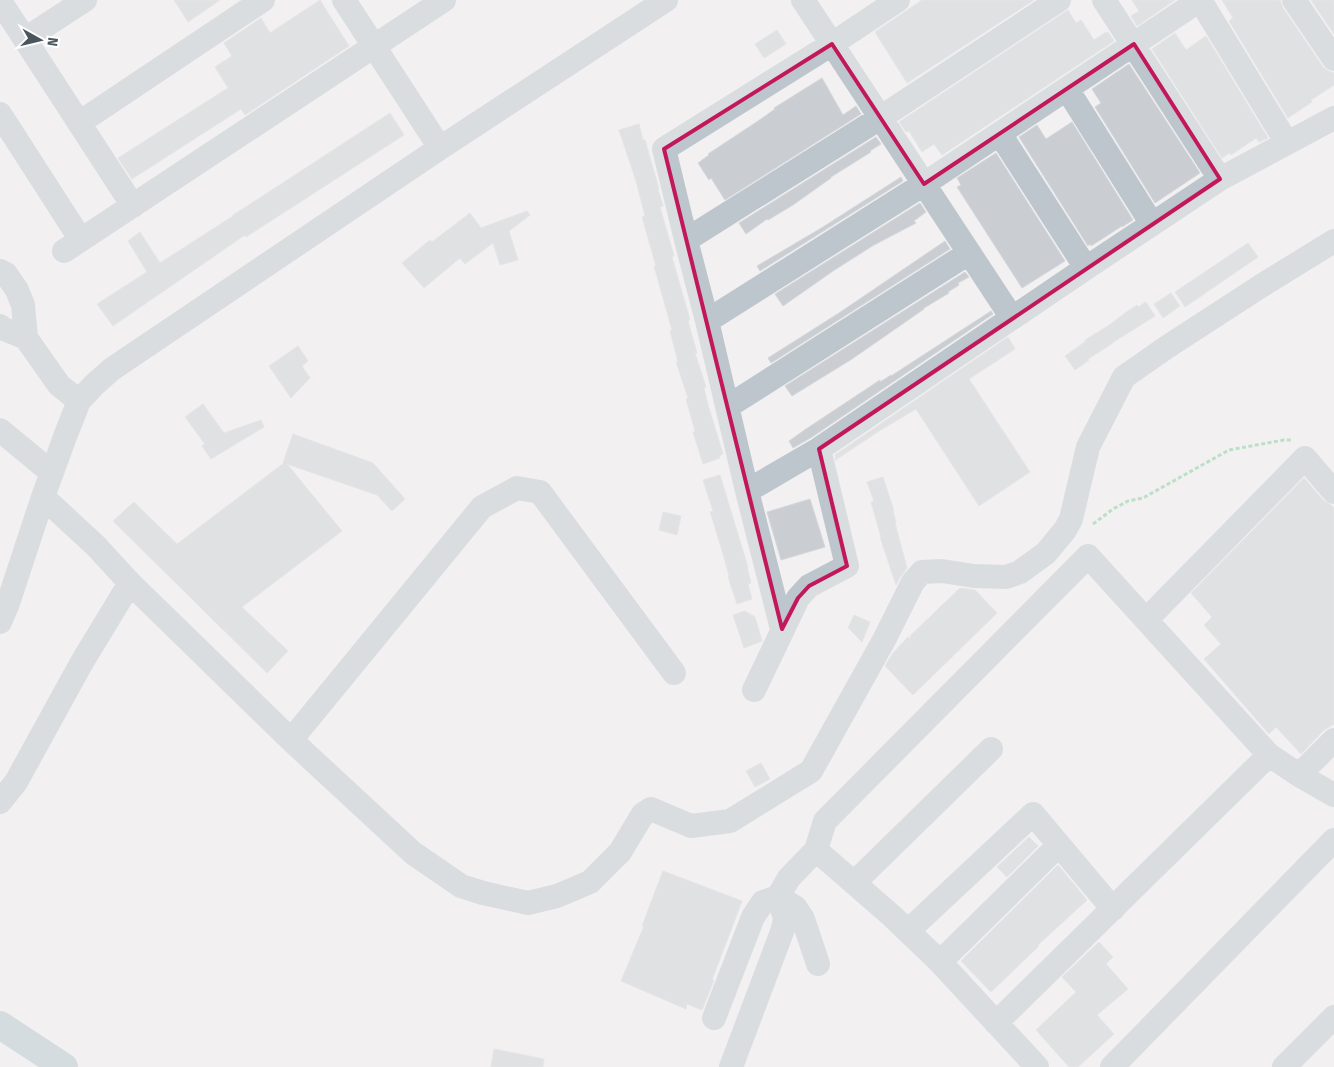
<svg xmlns="http://www.w3.org/2000/svg" width="1334" height="1067" font-family="'Fira Sans Condensed',sans-serif">
<style>
.building{fill:#caced2;stroke:#d4d7db}
.lines{fill:none;stroke-linecap:round;stroke-linejoin:round}
.path{stroke:#7aca98;stroke-width:3;stroke-dasharray:4 2.5;stroke-linecap:butt}
.minor{stroke:#bcc6cc;stroke-width:24}
.major{stroke:#b1c3cd;stroke-width:28}
.marked{fill:none;stroke:#c2185b;stroke-width:4;stroke-linejoin:round}
</style>
<rect width="100%" height="100%" fill="#f2f0f0"/>
<!-- building -->
<path class="building" d="M174,0H220L188,22Z
M320,0L349,46L245,115L241,109L132,179L118,158L228,88L215,67L232,56L224,43L261,18L270,33Z
M922,0H1034L907,83L875,32Z
M1132,0H1175L1137,26L1131,16L1139,11Z
M1222,0H1280L1283,8L1323,67L1328,71L1334,73V85L1311,100L1312,102L1288,118L1229,21L1233,18Z
M1311,0H1334V34Z
M1068,10L1076,23L1081,20L1094,40L1106,32V33L1108,32L1114,41L942,155L934,144L922,152L909,131L906,132L899,122Z
M777,30L786,44L764,58L755,44Z
M1175,33L1186,50L1206,36L1268,138L1259,142L1256,138L1231,155L1229,153L1222,158L1152,49Z
M1129,64L1200,173L1155,203L1095,107L1101,103L1092,89Z
M822,78L843,115L856,106L861,114L725,200L711,178L709,180L698,163L709,155L708,154L758,121L775,109L774,108Z
M390,113L404,135L246,237L245,235L113,326L97,304L147,272L128,241L140,232L160,263L233,216V215L255,201Z
M1072,122L1133,220L1122,227V226L1091,246L1090,244L1088,246L1019,137L1037,125L1046,139Z
M639,124L643,140H645L659,189H658L663,206L660,207L674,256L672,257L690,320L688,321L697,353H695L706,387L704,388L708,405L723,454L719,456L720,458L703,464L693,432L695,431L686,399L688,398L676,362H678L670,331L672,330L654,266H656L642,217L645,216L636,181L619,130Z
M876,137L881,144L870,151L871,152L831,177V178L793,205L768,220L767,219L746,234L739,223Z
M996,153L1065,261L1022,288L957,187L961,185L957,178Z
M901,177L903,181L760,271L757,266L823,227Z
M920,203L926,212L914,221L916,223L874,245L833,271L783,306L775,294Z
M527,211L530,215L509,231L518,260L500,265L493,243L465,264L460,258L424,288L402,263L430,240L432,242L470,213L481,228Z
M945,241L950,249L771,363L768,358L839,313Z
M1248,243L1258,257L1185,307L1175,292Z
M965,272L969,277L958,283L959,285L948,292L949,293L924,308V309L852,359L792,396L785,386Z
M1171,293L1180,306L1163,318L1154,304Z
M1146,302L1155,316L1112,343H1113L1088,359L1089,360L1075,370L1065,356L1086,341L1085,340L1108,326L1129,310L1137,305L1138,307Z
M991,311L993,314L812,437L793,448L789,441L806,429L880,380V382L891,375V376Z
M1008,337L1015,349L969,379L1030,472L979,506L916,409L879,431L837,459L836,461L835,455Z
M298,346L308,361L302,366L310,378L291,398L269,366Z
M203,404L224,433L261,420L264,427L211,459L202,446L205,444L185,417Z
M293,434L373,463L405,499L392,511L377,495L287,464L342,531L242,607L288,651L267,673L113,521L134,502L177,544L284,463H283Z
M720,475L748,567H747L751,583L748,584L752,599L737,604L728,577L729,576L725,561L714,524L710,512L713,511L703,480Z
M883,477L894,511H893L896,522L895,523L907,568L901,576L896,585L880,537H881L871,502L874,501L867,482Z
M1304,478L1324,501L1331,505L1334,508V724L1324,730L1301,754L1276,727L1269,734L1204,659L1221,644L1204,625L1212,617L1191,593Z
M810,499L825,547L781,560L767,512Z
M663,512L681,516L677,535L659,530Z
M960,588L975,590L997,613L913,695L885,666L893,653L908,637L911,639L910,636Z
M745,611L755,617L762,641L744,648L733,615Z
M854,615L870,622L862,642L848,628Z
M761,763L770,779L755,787L746,771Z
M1029,837L1038,846L1007,877L997,867Z
M1058,865L1087,900L1038,945L1039,946L991,992L961,961Z
M663,871L742,901L712,980H714L702,1010L687,1004L686,1009L621,981L644,926H642Z
M1099,942L1113,957L1106,964L1128,989L1097,1015L1114,1034L1078,1067H1069L1036,1030L1076,992L1062,977Z
M494,1049L544,1059L543,1067H491Z"/>
<g class="lines">
<!-- path -->
<path class="path" d="M1093,524L1113,509L1128,501L1143,498L1229,450L1284,440H1291"/>
<!-- minor -->
<path class="minor" d="M344,0L440,148
M803,0L1012,318
M1104,0L1220,179
M1200,0L1287,143
M1294,0L1334,59
M0,1L133,206
M25,39L85,0
M1067,89L1152,224
M0,114L81,240
M79,123L263,0
M1000,134L1086,268
M686,240L880,118L1059,0
M64,251L444,0
M0,271L6,274L17,290L23,305L26,338L59,385L79,401
M707,321L924,184L1200,0
M0,326L4,329L26,338
M727,407L969,253
M0,430L52,473
M747,491L819,449L1086,268L1220,179L1334,118
M43,497L96,546L130,583L291,740L413,853L461,886L483,893L528,903L557,896L590,882L620,852L643,814L651,809L691,826L730,821L811,771L884,640L913,582L922,572L942,571L974,576L1006,577L1020,572L1046,553L1065,530L1071,519L1088,447L1124,377L1167,347L1261,286L1334,241
M1146,620L1305,458L1334,492
M0,622L8,603L43,497L66,434L79,401L94,385L112,369L440,148L666,0
M782,629L747,491L707,321L686,240L664,149L832,44L898,0
M754,690L798,598L809,586L847,566L819,449
M291,740L482,507L517,488L540,492L674,673
M1299,775L1334,740
M0,802L16,782L82,662L130,583
M816,850L892,916L940,962L1037,1067
M854,883L991,749
M778,897L795,907L803,919L818,964
M908,931L1033,814L1113,909
M940,962L1059,845
M714,1018L753,917L763,902L778,897L789,878L816,850L825,821L1088,556L1269,755L1299,775L1334,795
M996,1023L1269,755
M731,1067L783,929L785,918L778,897
M1112,1067L1334,840
M1284,1067L1334,1017"/>
<!-- major -->
<path class="major" d="M0,1025L64,1067"/>
</g>
<!-- marked area -->
<path d="M0 0H1334V1067H0ZM832,44L924,184L1134,44L1220,179L819,449L847,566L809,586L798,598L782,629L664,149Z" fill="#f2f0f0" fill-opacity=".55" fill-rule="evenodd"/>
<path class="marked" d="M832,44L924,184L1134,44L1220,179L819,449L847,566L809,586L798,598L782,629L664,149Z"/>
<!-- north arrow -->
<g transform="translate(40 40) rotate(98)" stroke="#ffffff" stroke-width="4" paint-order="stroke">
<path d="M0-4L9 19L0 12L-9 19Z" fill="#49565d"/>
<text y="-8" font-size="14" font-weight="bold" text-anchor="middle" fill="#49565d">N</text>
</g>
</svg>
